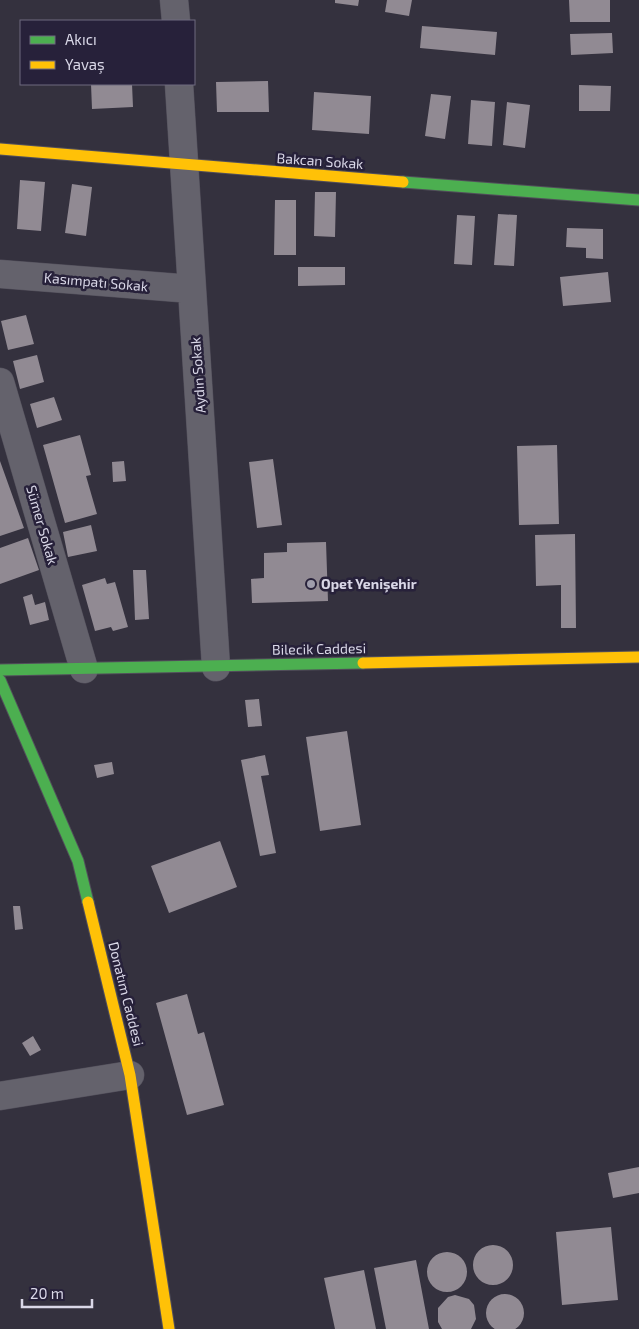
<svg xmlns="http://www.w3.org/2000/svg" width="639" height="1329" font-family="'Exo 2',sans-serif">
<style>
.building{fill:#918a93}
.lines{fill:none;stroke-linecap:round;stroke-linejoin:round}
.street-casing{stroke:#524f5b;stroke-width:29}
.fast-casing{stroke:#524f5b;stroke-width:13}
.slow-casing{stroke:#524f5b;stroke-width:13}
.street{stroke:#64626c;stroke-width:28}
.fast{stroke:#4caf50;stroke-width:11}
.slow{stroke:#ffc107;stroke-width:11}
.poi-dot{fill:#9f9dac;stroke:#27213a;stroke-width:2}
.labels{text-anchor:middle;stroke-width:5;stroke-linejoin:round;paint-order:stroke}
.street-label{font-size:14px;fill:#d9d7e7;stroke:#27213a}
.poi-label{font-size:14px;font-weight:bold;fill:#d9d7e7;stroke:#27213a;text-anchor:start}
</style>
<rect width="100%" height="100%" fill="#34313e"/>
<!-- building -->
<path class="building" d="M335,0H359L358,6L335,3Z
M387,0H412L409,16L385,12Z
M569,0H610V22H570Z
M422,26L497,32L495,55L420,48Z
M612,33L613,53L571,55L570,34Z
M268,81L269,112H217L216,82Z
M91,84H132L133,107L92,109Z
M579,85L611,86L610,111H579Z
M314,92L371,96L369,134L312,130Z
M431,94L451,96L445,139L425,136Z
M471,100L495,102L492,146L468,144Z
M507,102L530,105L525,148L503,145Z
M20,180L45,182L41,231L17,229Z
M72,184L92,187L86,236L65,233Z
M315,192H336L335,237L314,236Z
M275,200H296V255H274Z
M498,214L517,215L514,266L494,265Z
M457,215L475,216L472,265L454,264Z
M567,228L603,229V259L586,258V248L566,247Z
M298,267H345V285L298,286Z
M608,272L611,302L563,306L560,277Z
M26,315L34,344L8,350L1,321Z
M37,355L44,382L20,389L13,361Z
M54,397L62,420L37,428L30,404Z
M80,435L91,475L86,476L97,514L65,523L43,445Z
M557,445L559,524L519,525L517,446Z
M273,459L282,525L257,528L249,462Z
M0,461L24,528L0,536Z
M124,461L126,481L113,482L112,462Z
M91,525L97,551L68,557L63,532Z
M575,534L576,628H561V585L536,586L535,535Z
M28,538L39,570L0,584V548Z
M326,542L328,601L252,603L251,579L264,578V553L287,552V543Z
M133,570H146L149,619L135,620Z
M105,578L107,584L115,582L128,627L113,631L111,627L95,631L82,585Z
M32,594L35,605L45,602L49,620L30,625L23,597Z
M259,699L262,726L248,727L245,700Z
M347,731L361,825L320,831L306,737Z
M265,755L269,775L261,776L276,853L260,856L241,760Z
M112,762L114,774L97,778L94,765Z
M220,841L237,887L169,913L151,866Z
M13,906H20L23,929L15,930Z
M187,994L198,1034L204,1032L224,1105L187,1115L156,1003Z
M33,1036L41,1050L30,1056L22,1043Z
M639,1167V1193L613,1198L608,1173Z
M611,1227L618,1300L562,1305L556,1232Z
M473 1265a20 20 0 1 1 40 0a20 20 0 1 1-40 0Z
M427 1272a20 20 0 1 1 40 0a20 20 0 1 1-40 0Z
M416,1260L429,1329H386L374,1268Z
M364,1270L376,1329H335L324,1278Z
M486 1313a19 19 0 1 1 38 0a19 19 0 1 1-38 0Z
M455,1295L469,1299L474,1305L476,1319L471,1329H442L438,1322V1308L448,1297Z"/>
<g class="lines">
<defs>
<path id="street" d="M174,0L176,21
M179,84L216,667
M0,274L192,289
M0,382L84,669
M0,1096L130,1075"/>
<path id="fast" d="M403,182L639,200
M0,670L363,663
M0,680L78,861L88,902"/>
<path id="slow" d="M0,149L403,182
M363,663L639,657
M88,902L130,1075L169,1329"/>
</defs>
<!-- street casing -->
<use href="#street" class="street-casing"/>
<!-- fast casing -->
<use href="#fast" class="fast-casing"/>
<!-- slow casing -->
<use href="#slow" class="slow-casing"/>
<!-- street -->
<use href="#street" class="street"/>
<!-- fast -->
<use href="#fast" class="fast"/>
<!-- slow -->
<use href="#slow" class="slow"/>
</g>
<!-- markers -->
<circle class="poi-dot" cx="311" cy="584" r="5"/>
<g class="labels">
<!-- street labels -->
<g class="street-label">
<text transform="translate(320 161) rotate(4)" y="5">Bakcan Sokak</text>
<text transform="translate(96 282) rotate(5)" y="5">Kasımpatı Sokak</text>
<text transform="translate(198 375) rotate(-94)" y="5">Aydın Sokak</text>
<text transform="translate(42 525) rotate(74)" y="5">Sümer Sokak</text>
<text transform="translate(319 649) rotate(-1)" y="5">Bilecik Caddesi</text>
<text transform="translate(126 994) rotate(76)" y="5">Donatım Caddesi</text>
</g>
<!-- poi labels -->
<g class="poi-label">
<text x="321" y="589">Opet Yenişehir</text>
</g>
</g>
<!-- legend -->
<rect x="20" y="20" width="175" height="65" fill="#27213a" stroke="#6e6a7f"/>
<rect x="30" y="36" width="25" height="8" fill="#4caf50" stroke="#6e6a7f"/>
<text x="65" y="45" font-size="15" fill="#d9d7e7">Akıcı</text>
<rect x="30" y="61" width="25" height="8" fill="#ffc107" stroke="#6e6a7f"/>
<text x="65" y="70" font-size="15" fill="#d9d7e7">Yavaş</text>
<!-- scale -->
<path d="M22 1299v8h70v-8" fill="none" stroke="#d9d7e7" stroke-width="2.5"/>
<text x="30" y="1299" font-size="15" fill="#d9d7e7" stroke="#27213a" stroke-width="4" paint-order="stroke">20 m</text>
</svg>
